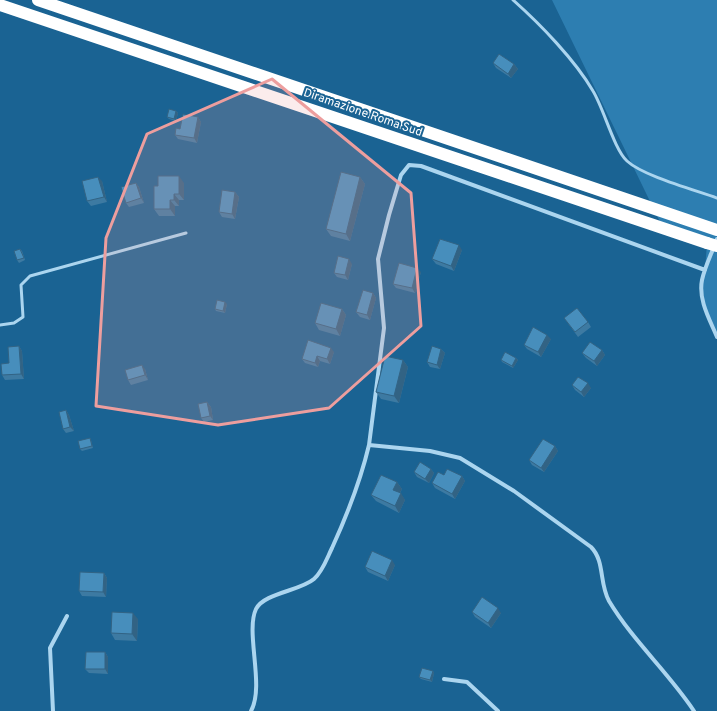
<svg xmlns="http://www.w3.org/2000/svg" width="717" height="711" font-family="Overpass,sans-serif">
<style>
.green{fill:#2d7eb1}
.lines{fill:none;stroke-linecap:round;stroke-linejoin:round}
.lane{stroke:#abd5ef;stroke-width:3}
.street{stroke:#abd5ef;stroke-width:4}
.highway{stroke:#fff;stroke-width:12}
.highway-bridge{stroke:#fff;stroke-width:12}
.wall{fill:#3d7aa2}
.shaded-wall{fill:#326384}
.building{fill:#478ebc;stroke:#326384}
.marked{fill:#ed9e9e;fill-opacity:0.2;stroke:#ed9e9e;stroke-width:3;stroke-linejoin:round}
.labels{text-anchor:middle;stroke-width:4;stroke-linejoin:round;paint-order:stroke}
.street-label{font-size:12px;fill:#fff;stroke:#1a6393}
</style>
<rect width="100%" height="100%" fill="#1a6393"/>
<!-- green -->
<path class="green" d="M552,0H717V337L705,309L702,282L705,270L707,243L663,228Z"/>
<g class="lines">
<!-- lane -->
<path class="lane" d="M513,0C540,24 575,60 593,91C604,109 614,149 627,161C643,176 695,190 717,198
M0,325L14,323L23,317L21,285L30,276L186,233"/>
<!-- street -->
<path class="street" d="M717,239C712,253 705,266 702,280C698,300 710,320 717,337
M369,445L384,328L378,259L389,215L401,175L409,165L421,166L705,270
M444,679L467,682L498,711
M53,711L50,648L67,616
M251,711C265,686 245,632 256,609C264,593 300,591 314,579C323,571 327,558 332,548C348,513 360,483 369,445L430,451L460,458L514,491L591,547C605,561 599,583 609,601C633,641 668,672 694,711"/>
<!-- highway -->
<path class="highway" d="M38,0L717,230
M0,5L707,243"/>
<!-- highway-bridge -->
<path class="highway-bridge" d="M707,243L717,246"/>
</g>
<!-- wall -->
<path class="wall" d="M493,63L514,64L518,69L511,78L496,68Z
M176,111L178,113L176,121L169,119L167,117Z
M198,117L201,122L197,143L178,139L175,135L180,129Z
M360,177L365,184L350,241L331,236L326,229Z
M102,181L107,202L91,206L87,201Z
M136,183L139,187L144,203L129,207L126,203Z
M184,183V200H179V206H175V216H159L154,209L158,186Z
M235,192L239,197L235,219L222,217L219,212Z
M20,249L22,251L25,260L19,263L17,260Z
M462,250L454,271L436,264L432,259Z
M352,264L348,280L337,277L334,273Z
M421,272L415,293L396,288L393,284Z
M373,293L376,298L370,320L360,317L356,312Z
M227,304L225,313L216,311L215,309Z
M342,309L346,315L340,336L319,330L315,323Z
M567,322H588L591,327L578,337Z
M551,339L541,357L527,349L524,345Z
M19,346L22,351L24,379L5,380L2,375Z
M441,349L445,353L440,369L430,367L427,362Z
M602,350L605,355L597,366L586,358L582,353Z
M334,352L330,364L320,361L318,367L305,363L302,359Z
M516,358L518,360L513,368L502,362L501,360Z
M403,360L408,367L399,403L381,399L376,392Z
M145,369L148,380L131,385L128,380Z
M572,385L591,388L584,397L575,390Z
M207,402L211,407L213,420L204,422L201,418Z
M66,410L69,415L74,431L66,433L63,429Z
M90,438L91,440L93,448L82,451L80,449Z
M555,446L558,451L544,472L532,465L529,460Z
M431,469L434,473L429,483L417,477L414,472Z
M444,475L462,476L465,481L455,499L435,488L432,483Z
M397,482L402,489L400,493L405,500L399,513L376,501L371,495Z
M395,565L388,581L368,572L365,567Z
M104,573L107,578L106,597L82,596L79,591Z
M472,612L501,613L491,628L475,617Z
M138,619L137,641L115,640L111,633Z
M105,652L108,657V674L89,673L85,669Z
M433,671L434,673L432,682L421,679L419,677Z"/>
<!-- shaded-wall -->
<path class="shaded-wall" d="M514,64L518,69L511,78L508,74Z
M176,111L178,113L176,121L174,119Z
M198,117L201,122L197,143L194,138Z
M179,176L184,183V200L179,194Z
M98,177L102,181L107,202L104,197Z
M360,177L365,184L350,241L346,234Z
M136,183L139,187L144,203L141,198Z
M235,192L239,197L235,219L232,214Z
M174,194L179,200V206L174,200Z
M170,200L175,206V216L170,209Z
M459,245L462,250L454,271L451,266Z
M349,259L352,264L348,280L345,275Z
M417,268L421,272L415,293L412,288Z
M373,293L376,298L370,320L367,315Z
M225,302L227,304L225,313L223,311Z
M342,309L346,315L340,336L336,329Z
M547,335L551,339L541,357L538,352Z
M19,346L22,351L24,379L21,374Z
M331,348L334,352L330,364L327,359Z
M441,349L445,353L440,369L437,365Z
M602,350L605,355L597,366L594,361Z
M317,356L320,361L318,367L315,363Z
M516,358L518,360L513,368L512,366Z
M403,360L408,367L399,403L394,396Z
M142,365L145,369L148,380L145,375Z
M588,383L591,388L584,397L581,392Z
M207,402L211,407L213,420L210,416Z
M66,410L69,415L74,431L70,427Z
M90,438L91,440L93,448L92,446Z
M555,446L558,451L544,472L541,468Z
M431,469L434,473L429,483L425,479Z
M462,476L465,481L455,499L452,494Z
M397,482L402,489L398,496L393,490Z
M401,493L405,500L399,513L395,506Z
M392,560L395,565L388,581L385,576Z
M104,573L107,578L106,597L103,592Z
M498,608L501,613L491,628L488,623Z
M133,613L138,619L137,641L132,634Z
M105,652L108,657V674L105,669Z
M433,671L434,673L432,682L430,680Z"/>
<!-- building -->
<path class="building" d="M499,54L514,64L508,74L493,63Z
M169,109L176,111L174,119L167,117Z
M183,114L198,117L194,138L175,135L176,128L180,129Z
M341,172L360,177L346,234L326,229Z
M158,176H179V194H174V200H170V209H154V186H158Z
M98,177L104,197L87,201L82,181Z
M136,183L141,198L126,203L121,187Z
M222,190L235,192L232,214L219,212Z
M440,239L459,245L451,266L432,259Z
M20,249L24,258L17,260L14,251Z
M338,256L349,259L345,275L334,273Z
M399,263L417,268L412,288L393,284Z
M363,290L373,293L367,315L356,312Z
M217,300L225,302L223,311L215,309Z
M321,303L342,309L336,329L315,323Z
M577,308L588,322L575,332L564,318Z
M533,327L547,335L538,352L524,345Z
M308,340L331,348L327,359L317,356L315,363L302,359Z
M590,342L602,350L594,361L582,353Z
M19,346L21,374L2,375L1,364L9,363L8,347Z
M432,346L441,349L437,365L427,362Z
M505,352L516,358L512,366L501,360Z
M385,356L403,360L394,396L376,392Z
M142,365L145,375L128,380L125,370Z
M578,377L588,383L581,392L572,385Z
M207,402L210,416L201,418L198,404Z
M66,410L70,427L63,429L59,412Z
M90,438L92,446L80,449L78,441Z
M543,439L555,446L541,468L529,460Z
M420,462L431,469L425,479L414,472Z
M447,469L462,476L452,494L432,483L438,472L444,475Z
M381,475L397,482L393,490L401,493L395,506L371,495Z
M372,551L392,560L385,576L365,567Z
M80,572L104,573L103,592L79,591Z
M482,597L498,608L488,623L472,612Z
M112,612L133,613L132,634L111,633Z
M86,652H105V669H85Z
M422,668L433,671L430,680L419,677Z"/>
<!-- marked area -->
<path class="marked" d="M272,79L411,193L421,326L329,408L218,425L96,406L106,238L147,134Z"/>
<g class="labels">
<!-- street labels -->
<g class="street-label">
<text transform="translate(363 112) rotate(19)" y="4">Diramazione Roma Sud</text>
</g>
</g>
</svg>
